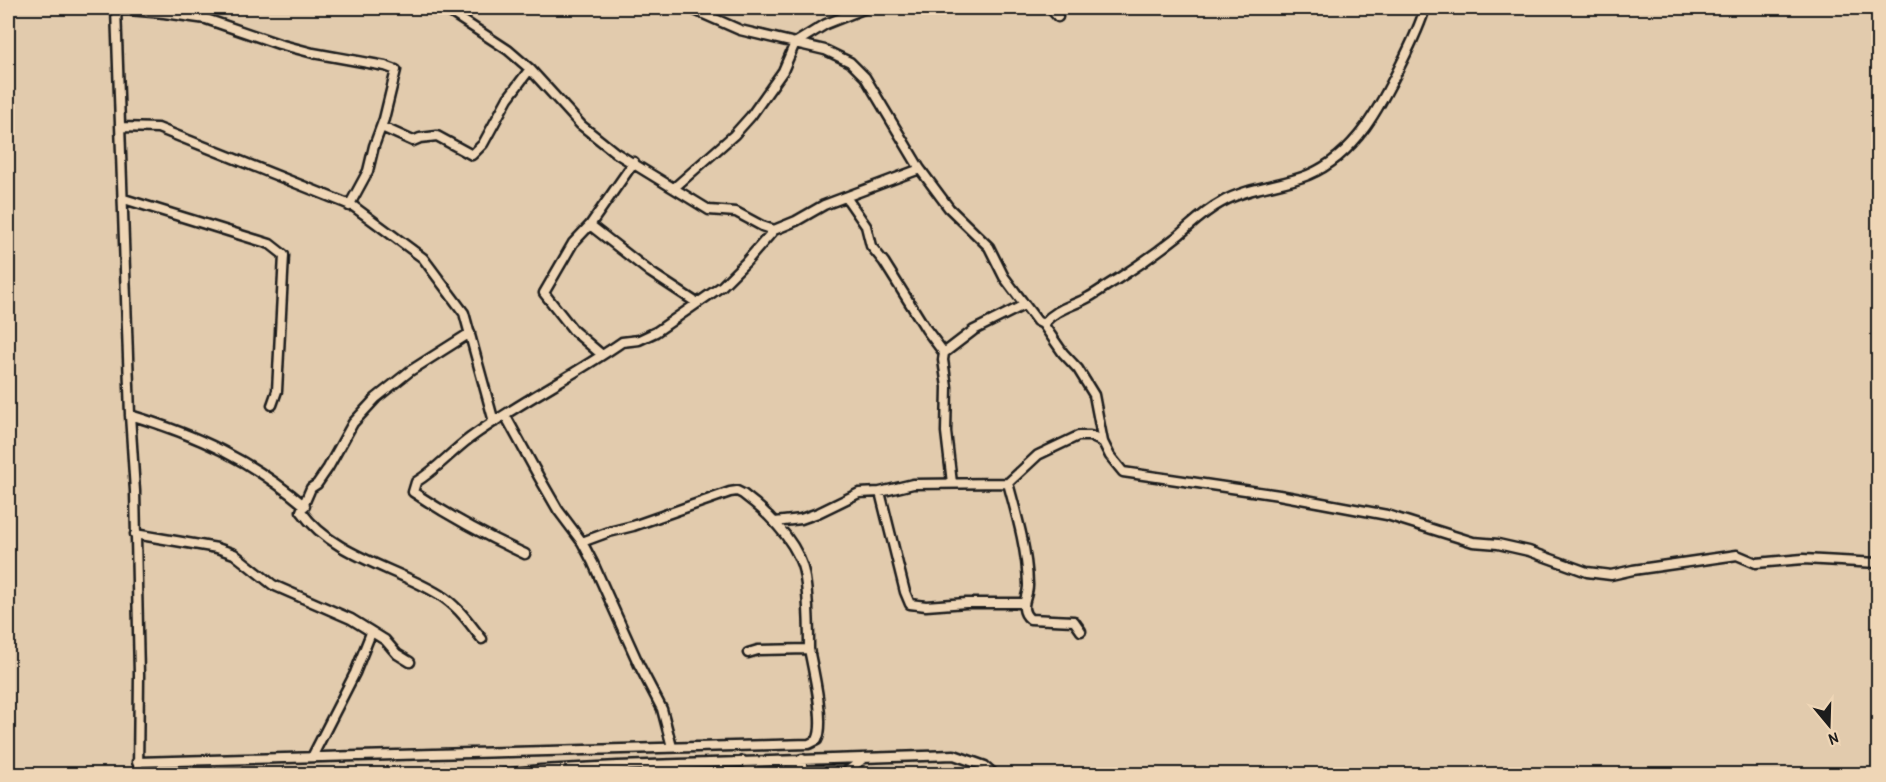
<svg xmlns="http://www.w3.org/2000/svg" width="1886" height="782" font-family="'Patrick Hand',sans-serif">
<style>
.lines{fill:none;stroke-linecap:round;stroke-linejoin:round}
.minor-casing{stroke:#1c1c1c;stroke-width:13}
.minor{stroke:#efd6b6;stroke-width:8}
</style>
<rect width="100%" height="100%" fill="#e2cbad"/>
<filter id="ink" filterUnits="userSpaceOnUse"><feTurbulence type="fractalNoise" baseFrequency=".0167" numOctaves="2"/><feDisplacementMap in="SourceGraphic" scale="12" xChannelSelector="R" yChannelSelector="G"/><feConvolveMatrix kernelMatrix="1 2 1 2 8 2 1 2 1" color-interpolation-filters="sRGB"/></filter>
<g filter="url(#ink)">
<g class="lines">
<defs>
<path id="minor" d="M116,8L130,415L135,491L139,675L138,774
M444,8L508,50L530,69L581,125L616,153L709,210L736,212L762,226L774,230
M690,8L740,30L825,50L850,62L865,77L920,169L949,208L989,247L1004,277L1037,321L1043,324L1063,353L1078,369L1094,395L1103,442L1110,456L1123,472L1279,495L1387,515L1473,542L1498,544L1529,551L1587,572L1611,575L1633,570L1737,555L1756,563L1803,559L1878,563
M1050,8L1058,17
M116,9L164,13L206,19L279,44L313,53L385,66L396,70L384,119L374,146L368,171L349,206
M120,127L158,128L353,206L423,258L464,313L494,422
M382,127L413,141L420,138L437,136L472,155L483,144L508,98L530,69
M674,188L734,135L751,116L783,71L795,43L826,24L866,8
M846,197L866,226L871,246L884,262L926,329L944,353
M124,199L270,244L284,255L277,391L272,405
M590,225L650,272L697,303
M1043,324C1057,308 1071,307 1089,297C1098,292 1107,285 1116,280C1138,266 1159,251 1179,235C1193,223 1205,211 1222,202C1248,187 1281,186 1308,175C1356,155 1381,105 1402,62C1411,44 1420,26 1425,8
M470,333L410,371L376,398L353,423L328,468L317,484L311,488L301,511C334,557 395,567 440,595C458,606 469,623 482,639
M602,355L574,331L544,293L573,243L590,225L634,162
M130,415C197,435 251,460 305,506
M505,415L539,477L558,510L582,542L593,563L639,665L662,709L672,747
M952,483L946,432L947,387L943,360L944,353L974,330L1024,305
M1008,483C1017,516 1027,550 1028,584C1029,597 1017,608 1030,619L1074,621L1081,631
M880,492L905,592L910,604L926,606L966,603H1023
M775,522L801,519L818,513L859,493L880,492L913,484L1008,483L1038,455L1078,436H1090L1103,442
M135,534L217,548L234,554L273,585L351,619L385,640L397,654L410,662
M582,542L609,532L633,526L730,492L737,491L743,494C766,511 793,538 802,565C809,587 809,627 809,649L758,650L748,653
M525,554C486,536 449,516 413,492L416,482C436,470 451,452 470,438C518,403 573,376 622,342L639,340L656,332L722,286L746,262L774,230L796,221L824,205L920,169
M312,757L355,673L371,633
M743,761L759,774
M137,762L809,744L817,740C826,724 813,669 809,649
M503,774L541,770L618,766L954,755L985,766L994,774
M802,774V759
M844,774L864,758"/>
</defs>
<!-- minor casing -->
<use href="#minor" class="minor-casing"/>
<!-- minor -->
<use href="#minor" class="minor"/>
</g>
</g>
<!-- margin -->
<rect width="1886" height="782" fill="none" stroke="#efd6b6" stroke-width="30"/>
<rect x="15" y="15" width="1856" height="752" fill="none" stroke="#1c1c1c" stroke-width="2" filter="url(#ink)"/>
<!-- north arrow -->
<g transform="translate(1829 725) rotate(161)" stroke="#efd6b6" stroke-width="4.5" paint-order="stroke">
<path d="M0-4.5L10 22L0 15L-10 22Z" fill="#1c1c1c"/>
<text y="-9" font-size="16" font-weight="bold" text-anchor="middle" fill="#1c1c1c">N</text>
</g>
</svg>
